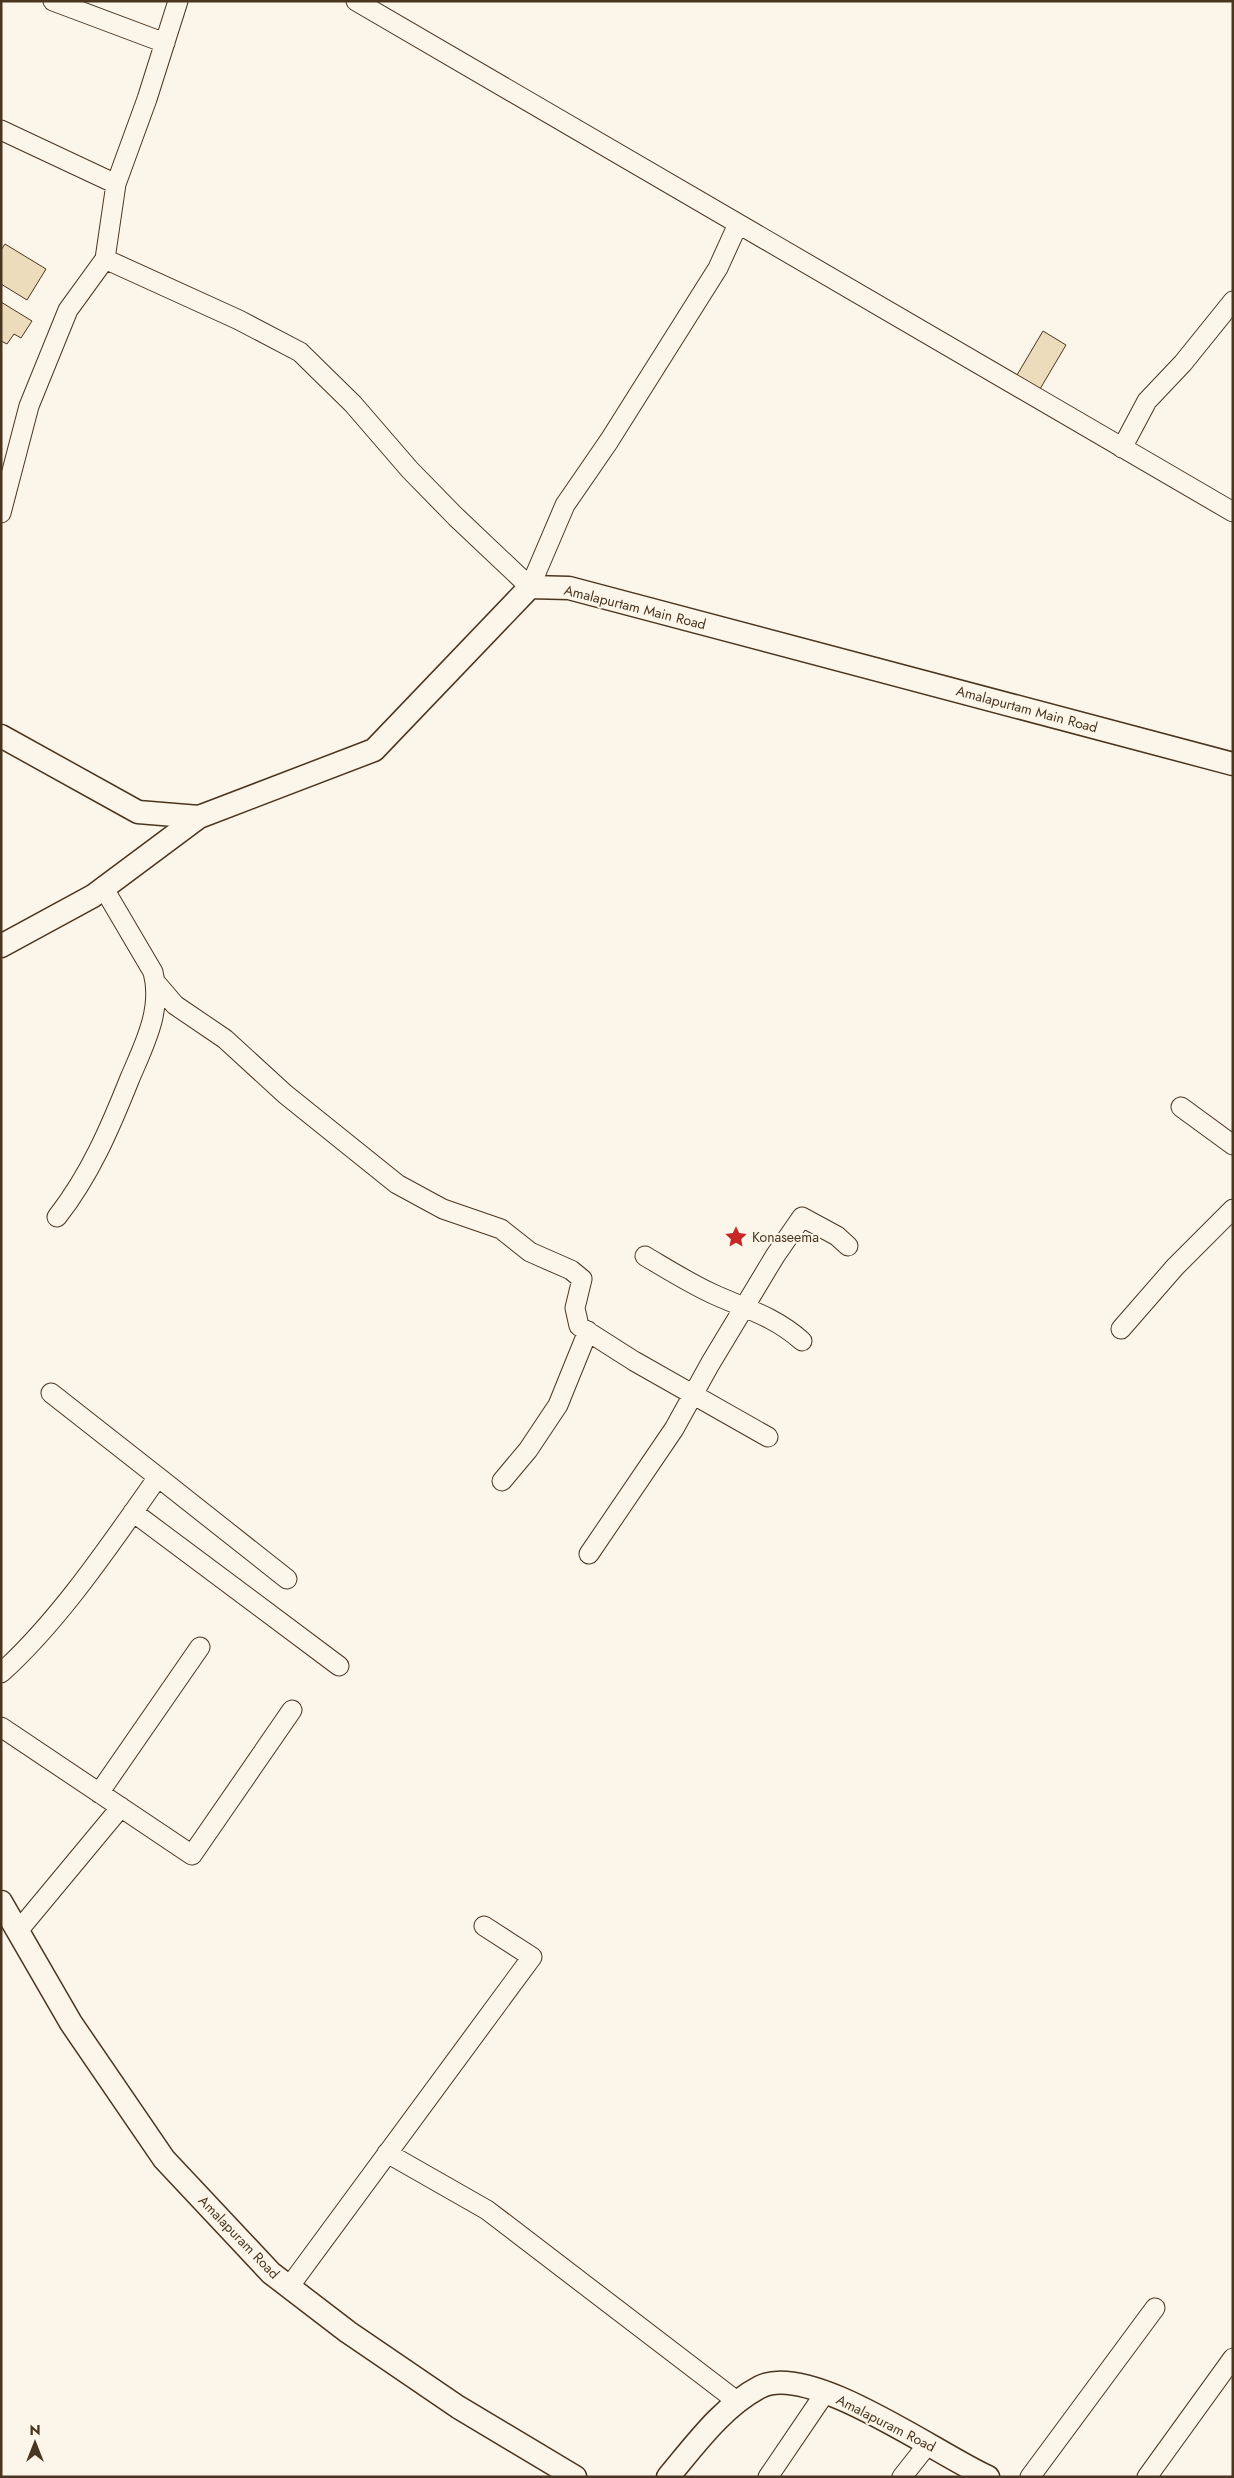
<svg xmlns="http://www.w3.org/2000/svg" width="1234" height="2478" font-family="Jost,sans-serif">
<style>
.building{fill:#ecdcbc;stroke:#4a3520}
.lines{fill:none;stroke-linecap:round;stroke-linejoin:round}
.minor-casing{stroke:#4a3520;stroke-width:21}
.tertiary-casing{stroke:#4a3520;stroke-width:25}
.minor{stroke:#fbf6e9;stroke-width:19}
.tertiary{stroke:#fbf6e9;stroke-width:22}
.labels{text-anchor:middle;stroke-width:4;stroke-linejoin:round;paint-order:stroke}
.street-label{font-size:14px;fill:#4a3520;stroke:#fbf6e9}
.poi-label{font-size:14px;fill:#4a3520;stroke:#fbf6e9;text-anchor:start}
</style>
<rect width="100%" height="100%" fill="#fbf6e9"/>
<!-- building -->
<path class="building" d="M5,244L46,269L27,300L1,284V250Z
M1,302L32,321L21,338L14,334L7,344L1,341Z
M1043,331L1066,345L1040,389L1017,375Z"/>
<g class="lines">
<defs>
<path id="minor" d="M53,1L165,43
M356,1L1233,512
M1,130L116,184
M105,259L239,320L300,352L353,404L410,470L456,517L530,587L565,505L609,441L718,268L738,224
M1122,448L1147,401L1183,363L1233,301
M1,513L29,406L68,310L105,259L116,184L147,99L178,1
M157,984L175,1005L225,1039L285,1094L397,1184L443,1209L501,1229L530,1252L571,1270L582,1279L575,1308L579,1326L634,1361L768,1437
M1181,1107L1233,1145
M57,1217C90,1175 110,1128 130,1078C144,1045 163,1009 153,972L103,887
M645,1256C667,1269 689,1283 713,1294C746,1309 774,1316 802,1341
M1121,1329L1175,1267L1233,1209
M51,1393L158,1477
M502,1481L528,1450L558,1405L588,1331
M133,1512L339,1666
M589,1554L674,1429L710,1364L775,1256L802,1217L837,1236L848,1246
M1,1673C60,1620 112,1542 158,1477L287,1579
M1,1727L192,1855L292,1710
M99,1793L200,1647
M18,1931L121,1807
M387,2153L487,2210L738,2402
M289,2287L532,1957L484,1926
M768,2477L825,2393
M902,2477L928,2444
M1030,2477L1155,2308
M1147,2477L1233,2358"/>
<path id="tertiary" d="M1,736L138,812L199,817L374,750L530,587L569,588L1233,764
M1,946L93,896L199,817
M1,1902L71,2023L164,2159L271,2273L348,2332L458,2407L575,2477
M668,2477C695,2445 722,2407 760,2387C809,2361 940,2456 988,2477"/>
</defs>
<!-- minor casing -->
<use href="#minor" class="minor-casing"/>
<!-- tertiary casing -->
<use href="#tertiary" class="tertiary-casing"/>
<!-- minor -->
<use href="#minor" class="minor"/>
<!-- tertiary -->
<use href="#tertiary" class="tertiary"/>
</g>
<!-- icons -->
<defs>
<symbol id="sight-bare" viewBox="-9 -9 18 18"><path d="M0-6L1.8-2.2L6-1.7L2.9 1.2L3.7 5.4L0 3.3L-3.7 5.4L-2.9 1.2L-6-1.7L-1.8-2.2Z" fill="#c62828" stroke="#fbf6e9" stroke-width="2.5" paint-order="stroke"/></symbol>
</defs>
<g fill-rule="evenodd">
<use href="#sight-bare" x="720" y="1221" width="32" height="32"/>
</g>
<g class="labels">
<!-- street labels -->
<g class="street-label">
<text transform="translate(635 607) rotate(14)" y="5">Amalapurtam Main Road</text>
<text transform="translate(1027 709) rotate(15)" y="5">Amalapurtam Main Road</text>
<text transform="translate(239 2237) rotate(46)" y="5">Amalapuram Road</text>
<text transform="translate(886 2423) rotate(27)" y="5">Amalapuram Road</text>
</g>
<!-- poi labels -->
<g class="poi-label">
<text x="752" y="1242">Konaseema</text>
</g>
</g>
<!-- border -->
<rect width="1234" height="2478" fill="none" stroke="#4a3520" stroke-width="5"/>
<!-- north arrow -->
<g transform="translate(35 2443)" stroke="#fbf6e9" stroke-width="4" paint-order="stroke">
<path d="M0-4L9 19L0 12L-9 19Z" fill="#4a3520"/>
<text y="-8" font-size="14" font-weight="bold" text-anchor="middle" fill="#4a3520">N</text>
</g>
</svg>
